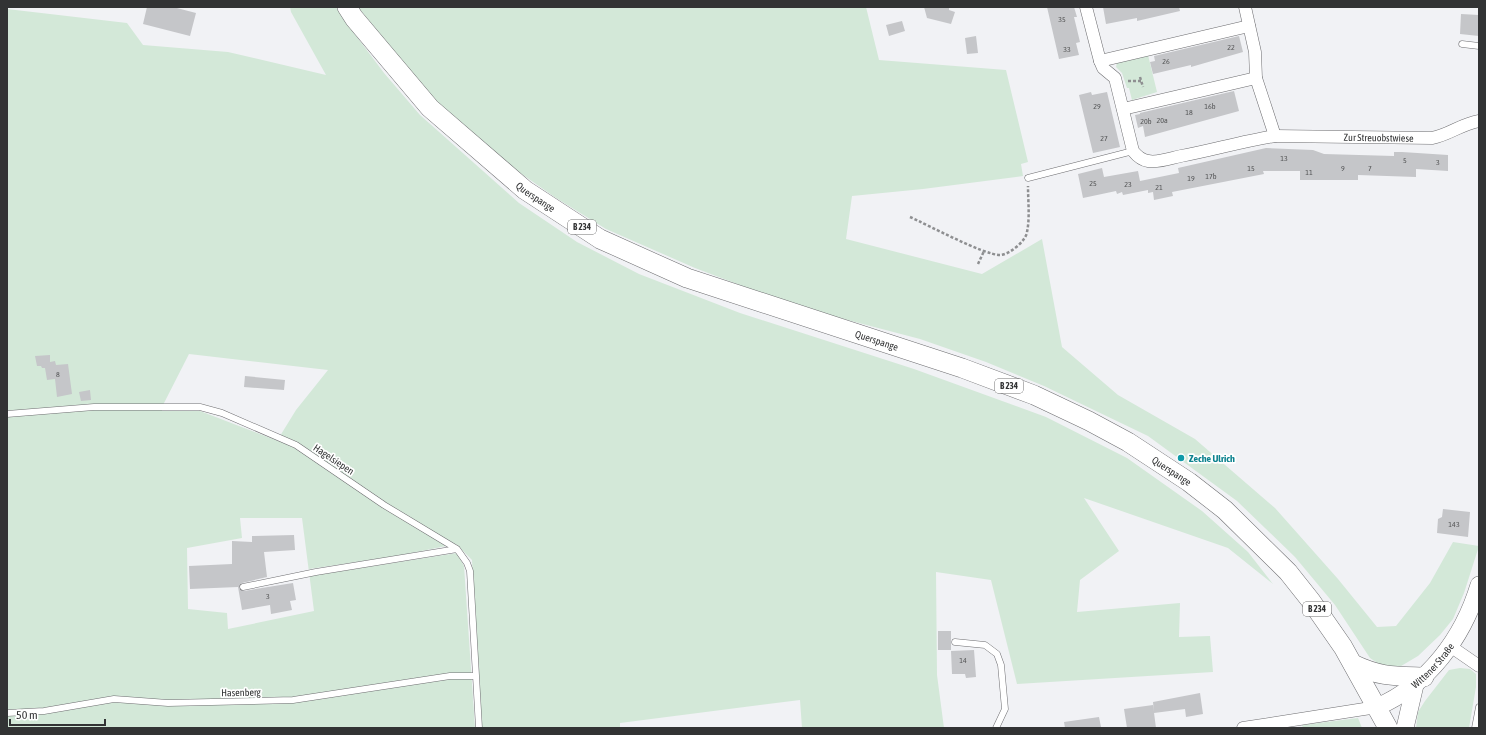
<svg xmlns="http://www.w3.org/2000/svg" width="1486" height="735" font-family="'Asap Condensed',sans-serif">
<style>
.green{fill:#d3e8d8;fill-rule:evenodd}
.building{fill:#c5c6c9}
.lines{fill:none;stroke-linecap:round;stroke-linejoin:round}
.service-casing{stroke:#6d6d70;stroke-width:7}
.minor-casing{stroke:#6d6d70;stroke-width:13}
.secondary-casing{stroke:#6d6d70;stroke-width:18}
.primary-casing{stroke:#6d6d70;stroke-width:20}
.path{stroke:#8e8f91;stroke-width:2.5;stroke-dasharray:3 2;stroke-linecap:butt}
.service{stroke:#fff;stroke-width:6}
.minor{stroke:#fff;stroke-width:12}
.secondary{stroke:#fff;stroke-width:17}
.primary{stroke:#fff;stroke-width:19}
.culture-dot{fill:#0f9aa8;stroke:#fff;stroke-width:1.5}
.labels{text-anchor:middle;stroke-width:3.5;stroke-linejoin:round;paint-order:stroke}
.number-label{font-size:8px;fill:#575859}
.shield{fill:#fff;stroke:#707071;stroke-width:1}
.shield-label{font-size:9px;font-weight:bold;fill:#323334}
.street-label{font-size:10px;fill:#323334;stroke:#fff}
.culture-label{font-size:10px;font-weight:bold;fill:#0d838f;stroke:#fff;text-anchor:start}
</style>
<rect width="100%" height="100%" fill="#f1f2f5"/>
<!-- green -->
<path class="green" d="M290,7H336L345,21L384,73L420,115L519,203L577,242L639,274L740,313L914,369L1046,417L1127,458L1202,511L1248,552L1273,584L1228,548L1084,498L1119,551L1080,580L1077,612L1180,603L1179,637L1210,636L1213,672L1017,684L991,580L936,572L937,675L944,728H802L800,700L620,723V728H481L472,560L456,544L397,556L309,569L310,576L457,553L464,566L475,728H7V9L127,23L143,45L228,52L326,75L291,12ZM189,354L328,370L296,410L280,436L297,443L324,460L318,461L294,447L200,411H162V407ZM240,518H302L314,611L228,629L227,613L188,609L187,548L242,538Z
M358,7H866L879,60L1006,70L1028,162L1021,164L1023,176L923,189L852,196L846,239L982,274L1042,239L1062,347L1118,395L1195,439L1275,508L1338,579L1377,627L1396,626L1430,583L1453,542L1479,546L1464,593L1453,619L1440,635L1418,656L1396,669L1385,668L1370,658L1335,605L1295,557L1237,501L1148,436L1044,386L986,362L920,339L798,307L695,268L606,229L556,198L486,149L434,101Z
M1148,55L1157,92L1132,100L1129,88H1127L1122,73L1116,67L1118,59Z
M1460,668L1470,669L1476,674V687L1469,728H1416L1418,712L1425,701L1449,670Z
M1358,718L1362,728H1303L1302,725Z"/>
<!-- building -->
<path class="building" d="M147,7H173L196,13L190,36L143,24Z
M924,7H949V10L955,12L951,24L927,18Z
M1047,7H1074L1077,17H1074L1080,42L1076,43L1079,55L1059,59Z
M1103,7H1179L1180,11L1137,21V18L1106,24Z
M1461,14L1479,15V36L1460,34Z
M902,21L905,31L889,36L886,25Z
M976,36L978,53L967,54L965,38Z
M1239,36L1243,52L1191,67V65L1153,74L1150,62L1155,61L1154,56Z
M1234,91L1239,111L1145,137L1143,126L1138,128L1135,115L1140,114V113Z
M1091,92L1092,95L1107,92L1120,147L1093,153L1079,95Z
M1266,148L1313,150L1324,154L1394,156V152H1402L1448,155V171L1416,169V177L1358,175V180H1300V171H1263L1264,174L1172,192L1173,196L1154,200L1153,192L1148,193V190L1123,195L1122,192L1117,194L1116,191L1083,198L1078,174L1102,168L1104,177L1138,171L1140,181L1179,173L1178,168Z
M50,355V362L55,361L56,365L68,364L72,394L57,397L55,379L47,380L45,368H42L41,366H37L35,356Z
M245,376L285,380L284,390L244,387Z
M90,390L91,400L81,401L79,392Z
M1443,509L1470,512L1468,537L1437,533L1438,519L1442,517Z
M294,535L295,550L264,552L267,577L242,583L239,588L244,591L293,583L296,600L290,601L292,610L271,614L270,605L242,610L238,587L190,589L189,566L232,564V541L252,542V536Z
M938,631H951V650H938Z
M974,650L976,677L966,678L965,674H952L951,651Z
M1200,693L1203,714L1186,717L1185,709L1154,713L1153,702Z
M1153,705L1156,728H1127L1124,709Z
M1099,717L1101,727L1065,728L1064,722Z"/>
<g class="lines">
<defs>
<path id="service" d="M1462,44L1479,46
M1028,178L1133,151
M7,414L94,407H200L222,413L296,445L384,505L457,549L467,563L470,571L479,728
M243,587L316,572L457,549
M955,642L985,645L997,654L1001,665L1005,709L996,728
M7,713L44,711L114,699L168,703L293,700L450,676H475
M1475,728L1479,707"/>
<g id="minor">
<path id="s1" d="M1086,7L1100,61L1103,68L1115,78L1133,151C1137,156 1141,160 1148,161C1159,163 1171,158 1181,156C1213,150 1243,141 1275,136L1432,138C1449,135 1461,124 1479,121"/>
<path d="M1245,7L1255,52L1256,78L1275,136"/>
<path d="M1100,61L1249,26"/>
<path d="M1123,109L1256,78"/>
<path d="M1450,646L1479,666"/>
<path d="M1243,728L1377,707"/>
</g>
<g id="secondary">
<path id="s2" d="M1377,707C1428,685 1463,638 1479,585"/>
<path d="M1405,728L1415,685"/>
</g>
<g id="primary">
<path id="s3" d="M347,7L354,18L430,108L525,190L600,239L687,278L962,368L1034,395L1089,421L1128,442L1189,482L1225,510L1288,572L1311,601L1343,647L1388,728"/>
<path d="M1353,664C1380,677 1394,676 1424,677"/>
</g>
</defs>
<!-- service casing -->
<use href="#service" class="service-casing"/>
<!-- minor casing -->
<use href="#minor" class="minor-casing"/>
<!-- secondary casing -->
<use href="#secondary" class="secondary-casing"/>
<!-- primary casing -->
<use href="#primary" class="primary-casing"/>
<!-- path -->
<path class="path" d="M1140,77L1143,87
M1128,81H1141
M910,217C928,225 984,255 1000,255C1009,255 1026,241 1027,232C1030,218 1028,201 1028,186
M978,264L984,251"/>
<!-- service -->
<use href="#service" class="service"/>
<!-- minor -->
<use href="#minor" class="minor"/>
<!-- secondary -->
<use href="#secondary" class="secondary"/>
<!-- primary -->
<use href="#primary" class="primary"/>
</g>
<!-- markers -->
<circle class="culture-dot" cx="1181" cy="458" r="4"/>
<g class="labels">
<!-- number labels -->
<g class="number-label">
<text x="1062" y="22">35</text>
<text x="1231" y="50">22</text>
<text x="1067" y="52">33</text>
<text x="1166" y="64">26</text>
<text x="1097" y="109">29</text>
<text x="1210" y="109">16b</text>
<text x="1189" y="115">18</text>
<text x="1162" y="123">20a</text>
<text x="1146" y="124">20b</text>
<text x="1104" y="141">27</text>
<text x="1284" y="161">13</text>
<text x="1405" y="163">5</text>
<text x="1438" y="165">3</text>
<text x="1251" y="171">15</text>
<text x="1343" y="171">9</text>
<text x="1370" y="171">7</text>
<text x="1309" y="175">11</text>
<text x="1211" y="179">17b</text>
<text x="1191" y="181">19</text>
<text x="1093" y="186">25</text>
<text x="1128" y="187">23</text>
<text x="1159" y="190">21</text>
<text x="58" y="377">8</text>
<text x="1454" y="527">143</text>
<text x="268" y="599">3</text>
<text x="963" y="663">14</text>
</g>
<!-- shield labels -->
<g class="shield">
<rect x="568" y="220" width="28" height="14" rx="3"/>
<rect x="995" y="379" width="28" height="14" rx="3"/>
<rect x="1303" y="602" width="28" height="14" rx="3"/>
</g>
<g class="shield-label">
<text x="582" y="230">B 234</text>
<text x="1009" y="389">B 234</text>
<text x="1317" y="612">B 234</text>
</g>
<!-- street labels -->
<g class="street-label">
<text dy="4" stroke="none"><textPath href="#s1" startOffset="406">Zur Streuobstwiese</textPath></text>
<text dy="4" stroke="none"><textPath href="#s3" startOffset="269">Querspange</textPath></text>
<text dy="4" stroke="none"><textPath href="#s3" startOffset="641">Querspange</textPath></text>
<text transform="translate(334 459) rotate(34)" y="4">Hagelsiepen</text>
<text dy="4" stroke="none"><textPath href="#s3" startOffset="965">Querspange</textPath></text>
<text dy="4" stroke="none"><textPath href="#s2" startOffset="70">Wittener Straße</textPath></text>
<text transform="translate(241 692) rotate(-1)" y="4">Hasenberg</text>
</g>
<!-- culture labels -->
<g class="culture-label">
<text x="1189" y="462">Zeche Ulrich</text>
</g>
</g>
<!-- border -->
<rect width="1486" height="735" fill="none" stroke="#323334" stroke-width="16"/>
<!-- scale -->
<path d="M10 719v6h95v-6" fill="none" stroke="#323334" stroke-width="2"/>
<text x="16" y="719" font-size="12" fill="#323334" stroke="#ffffff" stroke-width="3" paint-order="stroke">50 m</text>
</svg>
